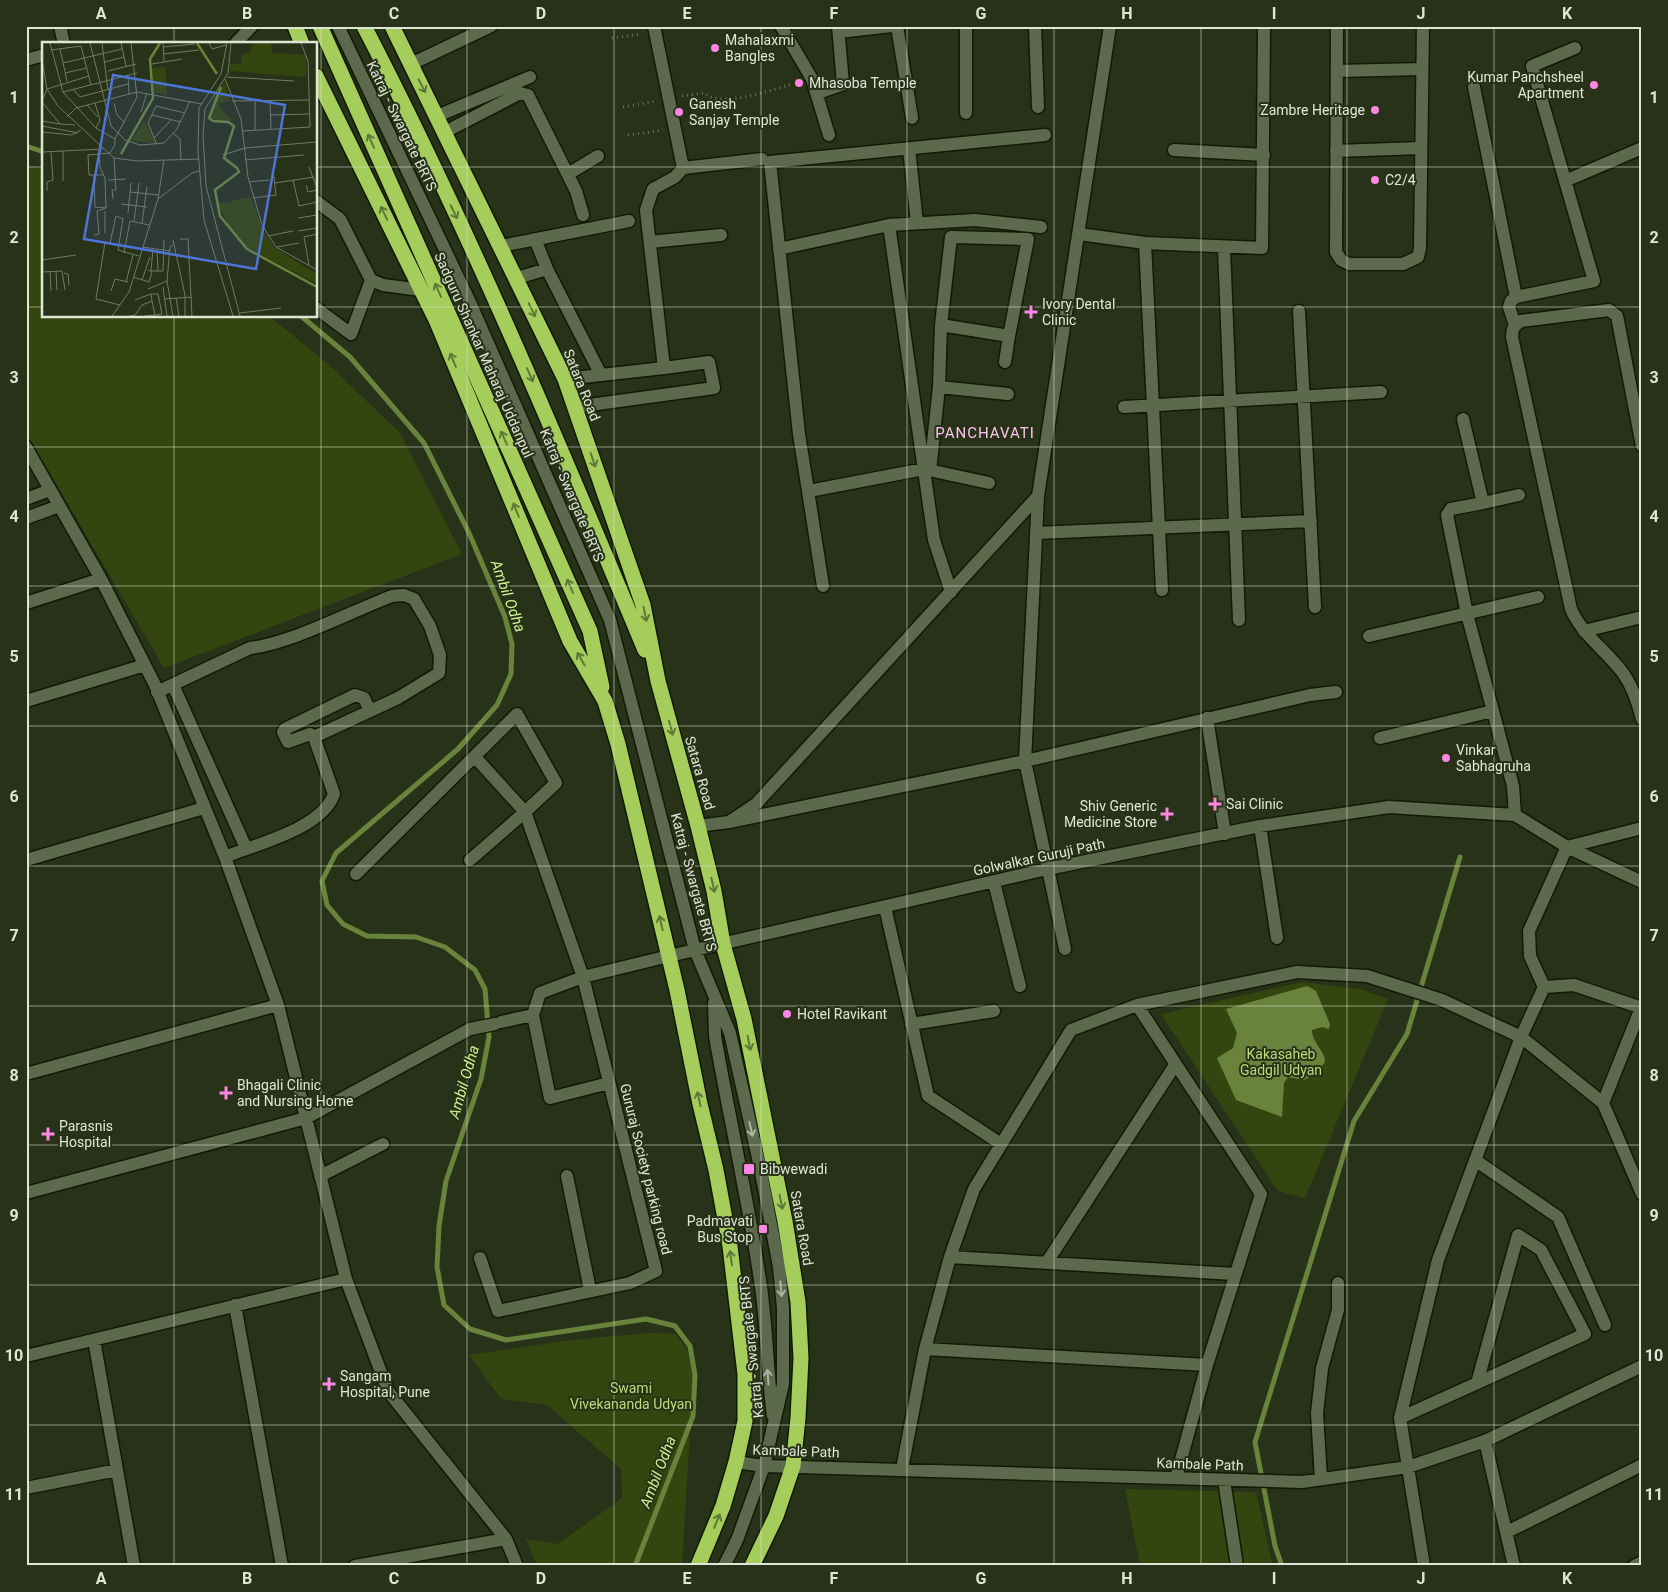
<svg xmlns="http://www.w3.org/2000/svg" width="1668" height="1592" font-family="Roboto,sans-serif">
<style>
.green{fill:#34460f}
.water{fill:#69833c}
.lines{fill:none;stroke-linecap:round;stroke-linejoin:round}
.stream{stroke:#69833c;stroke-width:5}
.minor-casing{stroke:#111a03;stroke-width:15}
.highway-casing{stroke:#111a03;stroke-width:18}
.path{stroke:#6b745e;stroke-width:3;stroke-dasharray:1 4;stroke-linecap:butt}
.minor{stroke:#5d694d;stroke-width:12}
.highway{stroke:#a4cd5c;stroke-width:15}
.oneway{stroke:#607837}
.oneway2{stroke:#abb49f}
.grid{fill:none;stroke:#dfe6d6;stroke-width:1;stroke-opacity:0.55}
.poi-dot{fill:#fd86e2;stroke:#283219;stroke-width:2}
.labels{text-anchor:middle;stroke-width:4;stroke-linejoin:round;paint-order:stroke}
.poi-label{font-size:14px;fill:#dfe6d6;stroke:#283219;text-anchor:start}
.street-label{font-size:14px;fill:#dfe6d6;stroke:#283219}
.park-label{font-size:14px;fill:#b7dd7a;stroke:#283219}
.neighbourhood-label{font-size:15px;letter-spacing:1px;fill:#fbc4ec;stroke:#283219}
.water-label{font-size:15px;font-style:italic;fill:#ccf38f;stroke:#283219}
.inset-river{fill:none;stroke:#69833c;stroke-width:2.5}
.inset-road{fill:none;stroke:#717a65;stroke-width:1}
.view{fill:#4e74d8;fill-opacity:0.15;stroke:#4e74d8;stroke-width:2.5}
.inset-edge{fill:none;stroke:#dfe6d6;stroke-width:2.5}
.neatline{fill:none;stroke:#dfe6d6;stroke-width:2}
.grid-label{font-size:16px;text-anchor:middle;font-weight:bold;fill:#dfe6d6}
</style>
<rect width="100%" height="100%" fill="#283219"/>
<!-- green -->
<path class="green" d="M26,164L44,170V316H269L328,364L400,433L462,554L164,668L26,432Z
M1302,982L1360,989L1388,999L1305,1198L1278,1191L1161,1014Z
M647,1333L676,1334L694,1361L682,1566H537L526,1539L558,1544L622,1498L621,1469L547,1405L501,1399L469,1355L563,1341Z
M1125,1489L1256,1492L1273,1566H1140Z"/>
<!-- water -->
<path class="water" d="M1307,986L1316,991L1330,1024L1329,1029L1322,1027L1312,1030C1312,1043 1325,1050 1325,1062L1315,1074L1304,1080L1288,1077L1284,1083L1282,1117L1236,1100L1217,1058L1233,1048L1237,1033L1226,1009Z"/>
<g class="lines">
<!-- stream -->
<path class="stream" d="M26,146L44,152
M301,316L350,357L424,443L469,533L505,617L512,644L511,674L497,705L458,749L336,853L322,881L327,905L343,924L367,936L416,937L445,947L475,970L485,989L489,1037L481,1079L446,1181L439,1226L437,1267L444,1305L470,1329L506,1340L646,1319L675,1326L690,1346L695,1375L693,1416L635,1566
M1282,1566L1275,1546L1255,1442L1354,1121L1407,1034L1460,857"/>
<defs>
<path id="minor" d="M60,26L64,44
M338,26L468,298L610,620L695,950L730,1033L760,1167L779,1267L783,1308V1384L764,1466L737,1540L724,1566
M781,26L812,79L829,135
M897,26L912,118
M1035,26L1038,107
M1337,26L1336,252L1341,260L1349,264H1403L1418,257L1420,248L1423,26
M839,32L892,26
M235,44L252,26
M26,60L44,55
M411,64L491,26
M1337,71L1422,69
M1474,87L1516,297
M818,93L843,84L838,26
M966,113V26
M437,116L530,77
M445,132L520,93L528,95L576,191L583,215
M909,149L917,223
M1174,150L1264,155
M1336,151L1421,148
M683,168L762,159
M568,174L598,156
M1565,181L1642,148
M316,201L340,219L371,280L383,285L421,290
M1079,234L1145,243L1262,248L1264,26
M535,239L547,269
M650,242L721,235
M1145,243L1162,590
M501,246L629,221
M1224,248L1239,620
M779,249L889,225
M517,278L547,269L601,375
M316,308L351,334L371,280
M1299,311L1315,607
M941,325L951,237L1028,239L1009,336L941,325L939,387L1008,394
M1515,325L1509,307L1511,301L1516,297L1594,281L1532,66L1575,48
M1005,362L1009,336
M565,379L664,368L646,210L653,189L675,177L683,168L654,26
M575,407L714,388L709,362L664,368
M1124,407L1381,392
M1463,419L1483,503L1451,509L1447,515L1467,614L1513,786L1515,815
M1642,446L1617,316L1609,310L1521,321C1514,326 1512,328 1512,337L1571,609C1582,635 1606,650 1623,673C1633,687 1638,703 1642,719
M26,447L101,579L155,685L225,857L278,1005L346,1279L388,1391L506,1539L517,1566
M930,471L939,387
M809,491L924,469L989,483
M26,499L50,490
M1483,503L1519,495
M26,518L59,506
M1036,533L1311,521
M823,586L799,434L770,162L1045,135
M951,592L934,540L889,225L975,220L1041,227
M26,603L101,579
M1584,631L1642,617
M1369,636L1538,597
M173,685L246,848
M157,692L250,648C292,643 350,612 392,596L404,595L414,599L430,626L440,655L439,673L398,698L314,737L334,794C322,829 256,844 225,857
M26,701L145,665
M1207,718L1225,834
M314,737L310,734L288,742L283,732L285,729L355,695L364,698L370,711
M1380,738L1493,711
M729,822L1025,761L1310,695L1336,692
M698,826L729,822L756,804L1038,496
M1260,826L1277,938
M26,860L204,808
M470,860L525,812L583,977L656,1271L630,1283L498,1311L480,1258
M356,874L517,714L556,783L525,812L475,757
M994,882L1020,986
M885,907L928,1096L1001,1144
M1065,949L1025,761L1038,496L1110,26
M1544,987L1530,956L1529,931L1567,847L1642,828
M714,1003L715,1036C729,1117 748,1199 760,1280C767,1325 767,1371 773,1416
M533,1015L540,993L583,977L669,956L1047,869L1260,826L1389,807L1515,815L1567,847L1642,882
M501,1022L533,1015L550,1098L609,1083
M911,1024L994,1011
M26,1074L278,1005
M1603,1103L1641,1008
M1475,1160L1558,1217L1605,1325
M320,1176L383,1144
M567,1176L590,1290
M26,1193L306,1118L470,1029L495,1024
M950,1257L1234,1274
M1047,1262L1175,1065
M235,1305L282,1566
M94,1340L134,1566
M925,1349L1207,1365L1261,1194L1137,1005
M26,1356L346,1279
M1400,1418L1585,1334L1541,1250L1518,1235L1477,1383
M1485,1441L1514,1566
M736,1462L764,1466L1302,1482L1408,1467L1485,1441L1642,1366
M902,1469L925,1349L950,1257L974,1189L1071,1030L1137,1005L1297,972L1367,976L1442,1000L1521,1037L1603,1103L1642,1194
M1176,1478L1207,1365
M1321,1479L1317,1413L1322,1368L1338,1310V1283
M1224,1480L1237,1566
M26,1488L117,1470
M1507,1532L1642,1465
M355,1566L506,1539
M1424,1566L1400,1418L1438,1260L1521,1037L1544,987L1574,985L1642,1008
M1634,1566L1642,1562"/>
<path id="highway" d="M295,26L302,44
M320,26L590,631L602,687
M364,26C469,229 557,439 645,650
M392,26L565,379L643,605L658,681L698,826L714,891L723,944L744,1019L785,1221L798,1302L801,1358L798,1418L793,1466L776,1516L752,1566
M316,76L437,322L570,641L605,701L618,744L677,990L700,1104L716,1170L730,1246L745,1374V1421L736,1462L723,1506L698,1566"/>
</defs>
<!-- minor casing -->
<use href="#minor" class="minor-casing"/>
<!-- highway casing -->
<use href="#highway" class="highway-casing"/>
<!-- path -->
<path class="path" d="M678,26H716
M612,38L641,34
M682,96L704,93C721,109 778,88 799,82
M623,107L656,101
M628,135L663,130"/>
<!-- minor -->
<use href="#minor" class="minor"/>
<!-- highway -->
<use href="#highway" class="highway"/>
</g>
<!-- one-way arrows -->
<defs><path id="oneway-shaft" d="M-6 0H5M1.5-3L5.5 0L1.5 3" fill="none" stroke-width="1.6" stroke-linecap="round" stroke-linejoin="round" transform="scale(1.25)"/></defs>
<g class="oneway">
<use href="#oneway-shaft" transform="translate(422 86) rotate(63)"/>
<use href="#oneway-shaft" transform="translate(371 141) rotate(-114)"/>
<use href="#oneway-shaft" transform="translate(454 212) rotate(64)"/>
<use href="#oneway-shaft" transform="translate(384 213) rotate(-116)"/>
<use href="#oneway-shaft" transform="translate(438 290) rotate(-114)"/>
<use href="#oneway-shaft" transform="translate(532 310) rotate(65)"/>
<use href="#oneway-shaft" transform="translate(453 360) rotate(-113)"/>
<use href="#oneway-shaft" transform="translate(530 375) rotate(66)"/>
<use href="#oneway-shaft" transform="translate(504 438) rotate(-114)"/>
<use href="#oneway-shaft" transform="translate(593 460) rotate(71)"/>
<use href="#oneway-shaft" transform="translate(516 510) rotate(-112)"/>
<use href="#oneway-shaft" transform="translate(570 586) rotate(-114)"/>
<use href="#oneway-shaft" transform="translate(645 614) rotate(79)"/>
<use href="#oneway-shaft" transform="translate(581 659) rotate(-120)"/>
<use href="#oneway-shaft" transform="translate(671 728) rotate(74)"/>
<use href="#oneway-shaft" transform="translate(713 885) rotate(77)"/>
<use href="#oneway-shaft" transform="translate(661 923) rotate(-103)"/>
<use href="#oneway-shaft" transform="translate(749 1043) rotate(79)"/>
<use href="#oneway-shaft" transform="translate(699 1099) rotate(-102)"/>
<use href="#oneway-shaft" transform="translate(781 1202) rotate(79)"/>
<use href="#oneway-shaft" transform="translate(731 1258) rotate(-98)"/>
<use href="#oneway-shaft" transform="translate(717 1521) rotate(-68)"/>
</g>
<g class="oneway2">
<use href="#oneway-shaft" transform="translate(751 1129) rotate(77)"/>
<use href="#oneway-shaft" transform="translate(781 1289) rotate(85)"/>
<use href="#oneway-shaft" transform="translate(768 1377) rotate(-94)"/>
</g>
<!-- grid -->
<path class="grid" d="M174,26V44M321,26V1566M467,26V1566M614,26V1566M761,26V1566M907,26V1566M1054,26V1566M1201,26V1566M1347,26V1566M1494,26V1566M26,167H44M316,167H1642M26,307H44M316,307H1642M174,316V1566M26,447H1642M26,586H1642M26,726H1642M26,866H1642M26,1006H1642M26,1145H1642M26,1285H1642M26,1425H1642"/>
<!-- markers -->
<g class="poi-dot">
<circle cx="715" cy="48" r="5"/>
<circle cx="799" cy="83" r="5"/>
<circle cx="1594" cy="85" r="5"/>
<circle cx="1375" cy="110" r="5"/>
<circle cx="679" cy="112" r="5"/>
<circle cx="1375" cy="180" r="5"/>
<path d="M1028.5 304.5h5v5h5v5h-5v5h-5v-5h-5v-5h5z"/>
<circle cx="1446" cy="758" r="5"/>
<path d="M1212.5 796.5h5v5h5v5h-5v5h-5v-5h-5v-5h5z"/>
<path d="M1164.5 806.5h5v5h5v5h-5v5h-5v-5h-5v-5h5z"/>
<circle cx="787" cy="1014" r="5"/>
<path d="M223.5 1085.5h5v5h5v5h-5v5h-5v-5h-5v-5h5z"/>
<path d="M45.5 1126.5h5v5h5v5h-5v5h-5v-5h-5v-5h5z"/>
<rect x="743" y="1163" width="12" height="12" rx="2.5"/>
<rect x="758" y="1224" width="10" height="10" rx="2.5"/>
<path d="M326.5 1376.5h5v5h5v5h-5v5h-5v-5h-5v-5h5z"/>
</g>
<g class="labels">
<!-- poi labels -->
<g class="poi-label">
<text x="725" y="45">Mahalaxmi<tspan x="725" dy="16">Bangles</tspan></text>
<text x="1584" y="82" text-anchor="end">Kumar Panchsheel<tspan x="1584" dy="16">Apartment</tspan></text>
<text x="809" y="88">Mhasoba Temple</text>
<text x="689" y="109">Ganesh<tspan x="689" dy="16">Sanjay Temple</tspan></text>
<text x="1365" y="115" text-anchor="end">Zambre Heritage</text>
<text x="1385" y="185">C2/4</text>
<text x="1042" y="309">Ivory Dental<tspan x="1042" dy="16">Clinic</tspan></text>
<text x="1456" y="755">Vinkar<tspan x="1456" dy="16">Sabhagruha</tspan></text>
<text x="1226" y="809">Sai Clinic</text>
<text x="1157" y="811" text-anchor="end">Shiv Generic<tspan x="1157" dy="16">Medicine Store</tspan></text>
<text x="797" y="1019">Hotel Ravikant</text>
<text x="237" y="1090">Bhagali Clinic<tspan x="237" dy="16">and Nursing Home</tspan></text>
<text x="59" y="1131">Parasnis<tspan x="59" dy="16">Hospital</tspan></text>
<text x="760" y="1174">Bibwewadi</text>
<text x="753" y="1226" text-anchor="end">Padmavati<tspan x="753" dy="16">Bus Stop</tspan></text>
<text x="340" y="1381">Sangam<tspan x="340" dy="16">Hospital, Pune</tspan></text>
</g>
<!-- street labels -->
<g class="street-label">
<text transform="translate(402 126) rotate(64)" y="5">Katraj - Swargate BRTS</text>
<text transform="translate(484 355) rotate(66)" y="5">Sadguru Shankar Maharaj Uddanpul</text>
<text transform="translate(582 385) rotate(68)" y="5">Satara Road</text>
<text transform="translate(572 495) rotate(67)" y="5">Katraj - Swargate BRTS</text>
<text transform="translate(700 773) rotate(74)" y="5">Satara Road</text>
<text transform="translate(1039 857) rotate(-12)" y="5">Golwalkar Guruji Path</text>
<text transform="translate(694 882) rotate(75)" y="5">Katraj - Swargate BRTS</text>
<text transform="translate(646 1169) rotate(76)" y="5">Gururaj Society parking road</text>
<text transform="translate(802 1228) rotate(80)" y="5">Satara Road</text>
<text transform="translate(751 1347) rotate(-96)" y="5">Katraj - Swargate BRTS</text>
<text transform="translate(796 1451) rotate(2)" y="5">Kambale Path</text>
<text transform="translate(1200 1464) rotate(2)" y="5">Kambale Path</text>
</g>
<!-- park labels -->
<g class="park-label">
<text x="1281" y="1059">Kakasaheb<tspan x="1281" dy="16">Gadgil Udyan</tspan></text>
<text x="631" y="1393">Swami<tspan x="631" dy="16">Vivekananda Udyan</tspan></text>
</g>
<!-- neighbourhood labels -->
<g class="neighbourhood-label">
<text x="985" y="438">PANCHAVATI</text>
</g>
<!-- water labels -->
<g class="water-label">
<text transform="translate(508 596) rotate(70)" y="5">Ambil Odha</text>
<text transform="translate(464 1082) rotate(-74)" y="5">Ambil Odha</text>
<text transform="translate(658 1472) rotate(-69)" y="5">Ambil Odha</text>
</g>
</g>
<!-- overview -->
<g transform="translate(42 42)">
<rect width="275" height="275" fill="#283219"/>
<path d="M210,1H229L230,11L264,13V35L188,29V22H199V14L209,9ZM124,25L125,53L112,50L110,26ZM183,40L188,59L177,61V64L190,79L168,77L172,53ZM101,80L104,81L113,101L89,99ZM209,155L221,189L233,206L275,232V242L205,205L187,184L176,162Z" fill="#34460f"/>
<path class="inset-river" d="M155,1L175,32M179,45L167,76L171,79L186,80L192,84L182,116L195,126L197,130L173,148L178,174L205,207L275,245M79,112L111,56L108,17L118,1"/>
<path class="inset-road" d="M8,1L21,50L54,86L73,97L95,55L89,1M48,1L69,84L83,98L98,103L122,101L135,87L148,59M60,1L66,48M79,1L84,24M121,1L122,19M167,1L170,7L184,3M185,1L179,32L157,66L156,109L162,178L191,274M189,1L186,31L163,67L161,93L164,144L198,274M121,5L153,2M18,7L25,39M9,8L39,4L49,43M121,12L157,8M0,18L5,47L16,64L72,116L95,119L157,117M63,20L82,15M21,21L80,7M110,22L140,17M66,29L94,22M23,31L45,26M86,33L87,52M185,35L252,39M183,37L199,77L206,135L220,183L234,205L275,228M31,47L38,55L86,42M21,50L95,31M0,59L5,47L47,34M190,59L267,58M213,59V88M228,59L229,87M0,60L18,82L33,83M53,61L58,78L54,86M72,61L75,73L83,81M45,63L56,75M99,70L105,51M110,73L139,80M228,73L268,72M25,75L34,66L95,50L160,62M0,79L18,82M0,84L36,91M201,89L268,85L266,19L259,1M0,90L30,93L39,88M131,91L138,97L139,117M112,96L129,78M115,103L106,81L114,64L143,71M0,110L61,107M57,112L58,125L63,136L64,166M181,113L203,106L275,100M203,118L262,113M267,125L275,146M62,133H47L46,113L68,111L73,103V97M52,134L53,165L64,166M66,138L84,137M251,138L257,164L275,160M21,139V109M207,140L227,138M233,141L272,135M264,143L266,150L275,148M5,149V140L11,138L9,110M88,150L117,153M211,156L234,153L231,128M71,157L70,148H74L72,116M116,157L150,131L157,129M79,162L105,165M63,169V191M86,171L89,141M256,176L275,173M92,179L97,141M100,181L105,145M256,189L275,186M52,193L57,192L55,169L64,166M226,194L251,189M138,197H146L150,274M131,198L143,253V274M63,200L54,257L78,263M76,203L68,201L74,174L81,177L76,208L97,214M100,205L128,209M235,205L257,201M111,207L109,229H121L122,198M115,208L116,229M82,211L88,179L107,183M0,218L34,213M267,223L262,195L275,192M8,229L9,249M14,229L15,248M0,230L20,229L23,248M22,231L26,232L27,243M91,235L107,240L110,230L106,228M100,238L108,215M84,240L91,213M121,245L125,274M106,247L125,239M69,249L73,237L86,240M109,252H116L120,272L113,273M134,256L137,274M122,257L150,255M93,258L109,252L110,259M198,271L239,266M70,274L87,250L116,157L122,118M88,274L93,273L100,263L110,259L113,273L103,274M131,274L125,239L128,205L131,203"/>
<path class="view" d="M71,33L243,63L214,227L42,197Z"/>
<rect width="275" height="275" class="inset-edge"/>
</g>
<!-- border -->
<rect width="1668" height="1592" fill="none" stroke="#283219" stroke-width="55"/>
<rect x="28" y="28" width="1612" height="1536" class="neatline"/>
<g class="grid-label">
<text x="101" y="19">A</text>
<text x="247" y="19">B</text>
<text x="394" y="19">C</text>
<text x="541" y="19">D</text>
<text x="687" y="19">E</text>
<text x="834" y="19">F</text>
<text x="981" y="19">G</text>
<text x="1127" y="19">H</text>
<text x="1274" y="19">I</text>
<text x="1421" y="19">J</text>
<text x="1567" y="19">K</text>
<text x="14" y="103">1</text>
<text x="1654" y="103">1</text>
<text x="14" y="243">2</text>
<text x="1654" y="243">2</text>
<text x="14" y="383">3</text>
<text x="1654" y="383">3</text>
<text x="14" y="522">4</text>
<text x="1654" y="522">4</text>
<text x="14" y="662">5</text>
<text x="1654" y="662">5</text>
<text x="14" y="802">6</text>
<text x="1654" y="802">6</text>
<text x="14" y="941">7</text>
<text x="1654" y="941">7</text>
<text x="14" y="1081">8</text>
<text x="1654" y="1081">8</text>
<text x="14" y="1221">9</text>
<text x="1654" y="1221">9</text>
<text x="14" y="1361">10</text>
<text x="1654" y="1361">10</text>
<text x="14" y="1500">11</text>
<text x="1654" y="1500">11</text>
<text x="101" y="1584">A</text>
<text x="247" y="1584">B</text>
<text x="394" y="1584">C</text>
<text x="541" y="1584">D</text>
<text x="687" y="1584">E</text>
<text x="834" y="1584">F</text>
<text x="981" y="1584">G</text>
<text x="1127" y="1584">H</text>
<text x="1274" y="1584">I</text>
<text x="1421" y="1584">J</text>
<text x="1567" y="1584">K</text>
</g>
</svg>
